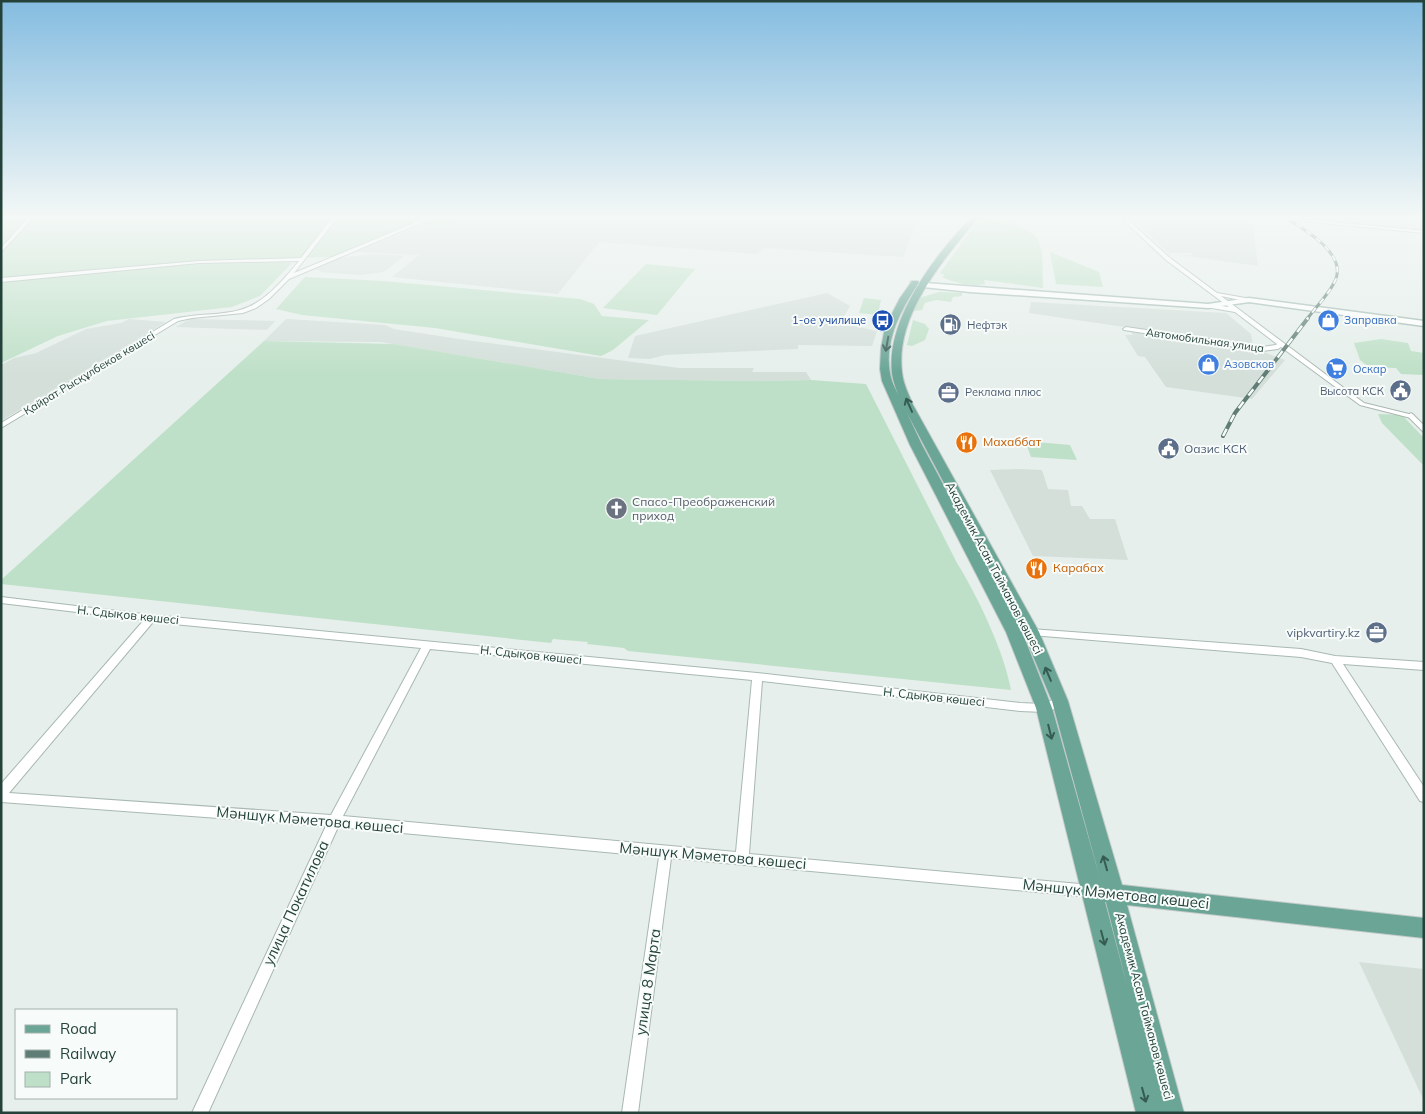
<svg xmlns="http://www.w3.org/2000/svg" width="1425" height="1114" font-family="Mulish,sans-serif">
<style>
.built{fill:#d4dfda}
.green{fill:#bfe0c8}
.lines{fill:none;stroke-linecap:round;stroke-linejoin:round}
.pedestrian-casing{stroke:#a8b8b2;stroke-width:7}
.minor-casing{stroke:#a8b8b2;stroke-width:2}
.secondary-casing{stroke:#a4bbb3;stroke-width:3}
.primary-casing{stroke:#c2cac8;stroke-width:2}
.pedestrian{stroke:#fff;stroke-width:5}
.minor{fill:#fff;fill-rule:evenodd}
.secondary{fill:#fff;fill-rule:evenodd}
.primary{fill:#6aa596;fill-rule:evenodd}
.rail-far1-casing{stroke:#5f7d75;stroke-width:3}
.rail-casing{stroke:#5f7d75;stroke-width:4}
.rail-far1{stroke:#f7fbf9;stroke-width:2;stroke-dasharray:6;stroke-linecap:butt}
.rail{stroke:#f7fbf9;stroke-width:2.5;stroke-dasharray:8;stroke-linecap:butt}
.oneway{stroke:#365b51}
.labels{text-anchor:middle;stroke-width:4;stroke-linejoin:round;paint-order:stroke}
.far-transit-label{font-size:11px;fill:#164399;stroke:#f7fbf9;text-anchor:end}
.far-shop-label{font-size:11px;fill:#366cbe;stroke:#f7fbf9;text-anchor:start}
.far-service-label{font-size:11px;fill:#4e5e75;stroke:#f7fbf9;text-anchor:start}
.far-street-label{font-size:11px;fill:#24423a;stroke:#f7fbf9}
.food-label{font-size:12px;fill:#c56008;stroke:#f7fbf9;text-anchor:start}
.service-label{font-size:12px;fill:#4e5e75;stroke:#f7fbf9;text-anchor:start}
.worship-label{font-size:12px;fill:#5b616d;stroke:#f7fbf9;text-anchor:start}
.street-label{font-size:12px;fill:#24423a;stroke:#f7fbf9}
.near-street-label{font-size:15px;fill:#24423a;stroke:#f7fbf9}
</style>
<rect width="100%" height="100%" fill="#e6efeb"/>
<!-- built -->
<path class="built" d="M463,218H919L903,257L765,248L757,254L599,242L558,294L392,277L419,255L356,252L423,225L442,228Z
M1135,218H1213L1253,223L1258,266L1187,256H1173L1194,255L1191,253H1168L1136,222Z
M1305,218H1424V231Z
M375,254L404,256L384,272L361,275L321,272L313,268L338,258Z
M827,293L850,306L840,323L877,331L872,346L798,345V349L665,355L650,359L628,358L635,336Z
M1031,302L1226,313L1251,334L1253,346L1029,313Z
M129,319L166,322L1,421V365L14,358L36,353L86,329L121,323Z
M190,319L275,321L267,330L176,327Z
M286,319L385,325L394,329L459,339L679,368H754L752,372H806L811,380L756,381L600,379L381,342L264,341Z
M1131,332L1261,351L1285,360L1252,399L1166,387L1145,357L1138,356L1125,335H1133Z
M1020,469L1042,470L1048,489L1068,490L1071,506H1082L1090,519H1115L1128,560L1033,556L990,470Z
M1359,962L1424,969V1101Z"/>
<!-- green -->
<path class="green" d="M1,218H463L442,228L423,225L429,220L333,257L231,260L161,266L238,261L292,263L260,296L232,307L107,321L58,336L1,363Z
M983,218C1002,222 1033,224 1040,245C1044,258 1042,275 1043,288L984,280L985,284C971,287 955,283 942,277L945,275L940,273L974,226Z
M1050,252L1099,272L1103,287L1056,284Z
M646,264L695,269L657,315L603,308Z
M305,277L383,281L580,299L594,304L602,316L649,320L613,350L601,356L435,328L302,315L276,309Z
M939,292L962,293V296L953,297L951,302L936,300L925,303L922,310L914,311L919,298Z
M864,298L881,300L878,315L859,313Z
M913,320L925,324L929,329L925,340L912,346L907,345Z
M1381,339L1408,343L1411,351L1424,353V375L1401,374L1396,368L1369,367L1360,360L1354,343Z
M264,341L394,344L600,379L756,381L811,380L866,384L957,563C978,597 1004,651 1011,690L628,651L624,648L587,644L588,642L553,639L551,643L1,584V580Z
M1378,414L1402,415L1424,438V466L1382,423Z
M1025,441L1070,445L1077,460L1031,457Z"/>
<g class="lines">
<defs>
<path id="pedestrian" d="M1411,416L1424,429"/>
<path id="minor" d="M28,218H33L1,252V248Z
M332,218H337L294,273L426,218H433L289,279L269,299L256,308L243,313L192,318L178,321L1,428V423L174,319C196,313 220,316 240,310C265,303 283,280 299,261L199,263L1,282V278L199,261L301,258Z
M1121,218H1126L1170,258L1217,293L1251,299L1252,300L1249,302L1221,296L1364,403L1413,415L1414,416L1411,418L1360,405L1281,347L1278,349L1262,351L1124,330L1123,329L1126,327L1262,347L1276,345L1277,344L1235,312L1206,307V305L1208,304L1229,307L1166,260Z
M1244,218L1312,220L1424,231V233L1312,222Z
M1,597L151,615L757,673L1020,703L1043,704L1060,697L1064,698L1065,701C1062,707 1051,710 1044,712L1020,711L762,681L749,854L1091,885L1096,887L1098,891L1096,895L1091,897L671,858L638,1113H622L659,857L338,827L208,1113H192L326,826L1,802V784L144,620L1,603ZM153,622L421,648L331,815L9,793ZM430,649L752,680L736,852L343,816Z
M1031,629L1301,649L1335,656L1424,662V670L1343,664L1424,787V802L1420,801L1332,663L1301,657L1031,635L1028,634L1026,632L1028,630Z"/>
<path id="secondary" d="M911,282L1208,304L1249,298L1424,321V326L1249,302L1208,308L970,292L914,286H911Z"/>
<path id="primary" d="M971,218H978C944,259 895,315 902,372C903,384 909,395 913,405L1039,632L1068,701L1122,885L1424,918V938L1127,905L1184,1113H1136L1036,708L1006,632L910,445L882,381L880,369L881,348L885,327L900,298L912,281H918L919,283C900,310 881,347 892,381C894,387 898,393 900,399C897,391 893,382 892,373C886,319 935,255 971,218ZM907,413L1023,632L1052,701L1101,882L1052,708L1022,632L922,445ZM1105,902H1106L1128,989Z"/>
</defs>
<!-- pedestrian casing -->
<use href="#pedestrian" class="pedestrian-casing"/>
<!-- minor casing -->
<use href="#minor" class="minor-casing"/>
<!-- secondary casing -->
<use href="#secondary" class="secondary-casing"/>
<!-- primary casing -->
<use href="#primary" class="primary-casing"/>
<!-- pedestrian -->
<use href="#pedestrian" class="pedestrian"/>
<!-- minor -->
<use href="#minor" class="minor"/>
<!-- secondary -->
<use href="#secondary" class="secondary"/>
<!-- primary -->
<use href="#primary" class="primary"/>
<defs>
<path id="rail-far1" d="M1286,218C1304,229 1348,254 1335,281C1329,294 1316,307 1307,319"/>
<path id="rail" d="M1223,436L1235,413L1308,318"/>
</defs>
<!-- rail-far1 casing -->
<use href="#rail-far1" class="rail-far1-casing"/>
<!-- rail casing -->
<use href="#rail" class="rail-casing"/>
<!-- rail-far1 -->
<use href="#rail-far1" class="rail-far1"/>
<!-- rail -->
<use href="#rail" class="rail"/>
</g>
<!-- one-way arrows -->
<defs><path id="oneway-shaft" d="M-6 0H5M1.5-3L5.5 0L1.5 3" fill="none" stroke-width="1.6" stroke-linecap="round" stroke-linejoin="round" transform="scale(1.25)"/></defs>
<g class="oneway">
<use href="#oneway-shaft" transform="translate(887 344) rotate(100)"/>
<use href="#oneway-shaft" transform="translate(909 405) rotate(-114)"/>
<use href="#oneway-shaft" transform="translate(1048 674) rotate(-113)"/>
<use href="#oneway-shaft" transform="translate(1050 732) rotate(76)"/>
<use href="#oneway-shaft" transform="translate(1105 863) rotate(-106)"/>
<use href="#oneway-shaft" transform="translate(1103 938) rotate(75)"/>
<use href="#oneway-shaft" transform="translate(1144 1095) rotate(75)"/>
</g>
<!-- sky -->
<linearGradient id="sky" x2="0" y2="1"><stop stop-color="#84bce0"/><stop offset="0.58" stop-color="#f4f8f6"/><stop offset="1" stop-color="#f4f8f6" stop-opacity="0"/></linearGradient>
<rect width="1425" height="374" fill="url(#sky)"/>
<!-- icons -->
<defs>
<symbol id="bus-disc" viewBox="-11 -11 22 22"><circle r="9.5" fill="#1a4fb4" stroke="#f7fbf9"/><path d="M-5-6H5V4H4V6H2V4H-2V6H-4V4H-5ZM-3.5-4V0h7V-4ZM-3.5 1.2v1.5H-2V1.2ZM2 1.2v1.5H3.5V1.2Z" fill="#fff"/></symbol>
<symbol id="shop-disc" viewBox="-11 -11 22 22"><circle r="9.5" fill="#3f7fe0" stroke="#f7fbf9"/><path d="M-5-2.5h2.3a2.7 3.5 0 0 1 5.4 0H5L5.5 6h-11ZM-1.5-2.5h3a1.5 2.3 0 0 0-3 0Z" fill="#fff"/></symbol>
<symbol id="fuel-disc" viewBox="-11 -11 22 22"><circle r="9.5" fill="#5c6f8a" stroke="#f7fbf9"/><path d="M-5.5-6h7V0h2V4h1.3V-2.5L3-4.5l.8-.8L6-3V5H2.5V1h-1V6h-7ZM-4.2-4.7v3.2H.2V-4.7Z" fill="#fff"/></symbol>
<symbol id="supermarket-disc" viewBox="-11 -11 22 22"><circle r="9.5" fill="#3f7fe0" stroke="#f7fbf9"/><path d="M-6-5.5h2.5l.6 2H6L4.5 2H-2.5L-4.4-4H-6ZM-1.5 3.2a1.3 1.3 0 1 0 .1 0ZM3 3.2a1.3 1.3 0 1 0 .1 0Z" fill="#fff"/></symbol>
<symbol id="civic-disc" viewBox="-11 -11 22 22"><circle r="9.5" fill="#5c6f8a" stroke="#f7fbf9"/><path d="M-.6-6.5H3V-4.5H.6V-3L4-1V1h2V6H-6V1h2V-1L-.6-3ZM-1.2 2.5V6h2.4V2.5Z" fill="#fff"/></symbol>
<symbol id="office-disc" viewBox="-11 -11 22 22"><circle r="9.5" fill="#5c6f8a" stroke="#f7fbf9"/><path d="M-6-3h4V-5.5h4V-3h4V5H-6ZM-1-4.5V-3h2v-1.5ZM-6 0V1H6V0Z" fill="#fff"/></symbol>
<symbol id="restaurant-disc" viewBox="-11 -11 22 22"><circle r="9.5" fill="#e8710a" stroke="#f7fbf9"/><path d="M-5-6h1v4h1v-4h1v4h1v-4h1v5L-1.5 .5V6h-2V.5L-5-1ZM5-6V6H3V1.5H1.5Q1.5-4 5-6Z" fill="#fff"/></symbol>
<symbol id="church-disc" viewBox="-11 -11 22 22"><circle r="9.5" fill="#6b7280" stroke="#f7fbf9"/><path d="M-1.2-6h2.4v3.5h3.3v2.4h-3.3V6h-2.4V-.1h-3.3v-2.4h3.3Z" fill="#fff"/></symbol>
</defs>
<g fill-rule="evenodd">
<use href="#bus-disc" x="870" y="308" width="25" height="25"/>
<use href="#shop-disc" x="1316" y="308" width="25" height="25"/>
<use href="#fuel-disc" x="938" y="312" width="25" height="25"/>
<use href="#shop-disc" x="1196" y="352" width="25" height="25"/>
<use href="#supermarket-disc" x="1324" y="356" width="25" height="25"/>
<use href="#civic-disc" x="1388" y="378" width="25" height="25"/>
<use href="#office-disc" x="936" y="380" width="25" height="25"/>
<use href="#restaurant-disc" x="954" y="430" width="25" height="25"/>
<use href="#civic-disc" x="1156" y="436" width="25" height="25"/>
<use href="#church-disc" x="604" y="496" width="25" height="25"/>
<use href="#restaurant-disc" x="1024" y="556" width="25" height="25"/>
<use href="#office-disc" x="1364" y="620" width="25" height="25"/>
</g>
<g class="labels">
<!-- far-transit labels -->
<g class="far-transit-label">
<text x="866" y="324">1-ое училище</text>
</g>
<!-- far-shop labels -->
<g class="far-shop-label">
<text x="1344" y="324">Заправка</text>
<text x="1224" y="368">Азовсков</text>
<text x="1353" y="373">Оскар</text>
</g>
<!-- far-service labels -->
<g class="far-service-label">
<text x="967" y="329">Нефтэк</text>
<text x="1384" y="395" text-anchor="end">Высота КСК</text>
<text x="965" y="396">Реклама плюс</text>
</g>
<!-- far-street labels -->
<g class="far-street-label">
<text transform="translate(1205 340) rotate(8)" y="4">Автомобильная улица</text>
<text transform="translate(89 373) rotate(-31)" y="4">Қайрат Рысқұлбеков көшесі</text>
</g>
<!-- food labels -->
<g class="food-label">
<text x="983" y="446">Махаббат</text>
<text x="1053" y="572">Карабах</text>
</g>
<!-- service labels -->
<g class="service-label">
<text x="1184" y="453">Оазис КСК</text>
<text x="1360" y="637" text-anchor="end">vipkvartiry.kz</text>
</g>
<!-- worship labels -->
<g class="worship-label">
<text x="632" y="506">Спасо-Преображенский<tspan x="632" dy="14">приход</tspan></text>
</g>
<!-- street labels -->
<g class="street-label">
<text transform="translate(994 568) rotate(62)" y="4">Академик Асан Тайманов көшесі</text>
<text transform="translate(128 615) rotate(6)" y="4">Н. Сдықов көшесі</text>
<text transform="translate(531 655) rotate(6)" y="4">Н. Сдықов көшесі</text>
<text transform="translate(934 697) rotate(6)" y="4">Н. Сдықов көшесі</text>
<text transform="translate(1144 1006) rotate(75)" y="4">Академик Асан Тайманов көшесі</text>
</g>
<!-- near-street labels -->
<g class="near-street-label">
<text transform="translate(310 820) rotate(5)" y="5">Мәншүк Мәметова көшесі</text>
<text transform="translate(713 856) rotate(5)" y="5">Мәншүк Мәметова көшесі</text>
<text transform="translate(1116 894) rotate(6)" y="5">Мәншүк Мәметова көшесі</text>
<text transform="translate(296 903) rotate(-65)" y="5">улица Покатилова</text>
<text transform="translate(648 982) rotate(-82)" y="5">улица 8 Марта</text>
</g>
</g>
<!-- border -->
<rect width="1425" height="1114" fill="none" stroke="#24423a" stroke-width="5"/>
<!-- legend -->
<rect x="15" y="1009" width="162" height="90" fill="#f7fbf9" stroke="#a3b1ad"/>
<rect x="25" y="1025" width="25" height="8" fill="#6aa596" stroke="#a3b1ad"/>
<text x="60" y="1034" font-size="15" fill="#24423a">Road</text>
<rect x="25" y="1050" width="25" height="8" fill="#5f7d75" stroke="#a3b1ad"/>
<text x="60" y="1059" font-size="15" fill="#24423a">Railway</text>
<rect x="25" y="1072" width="25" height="15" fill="#bfe0c8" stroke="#a3b1ad"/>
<text x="60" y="1084" font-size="15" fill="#24423a">Park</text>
</svg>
